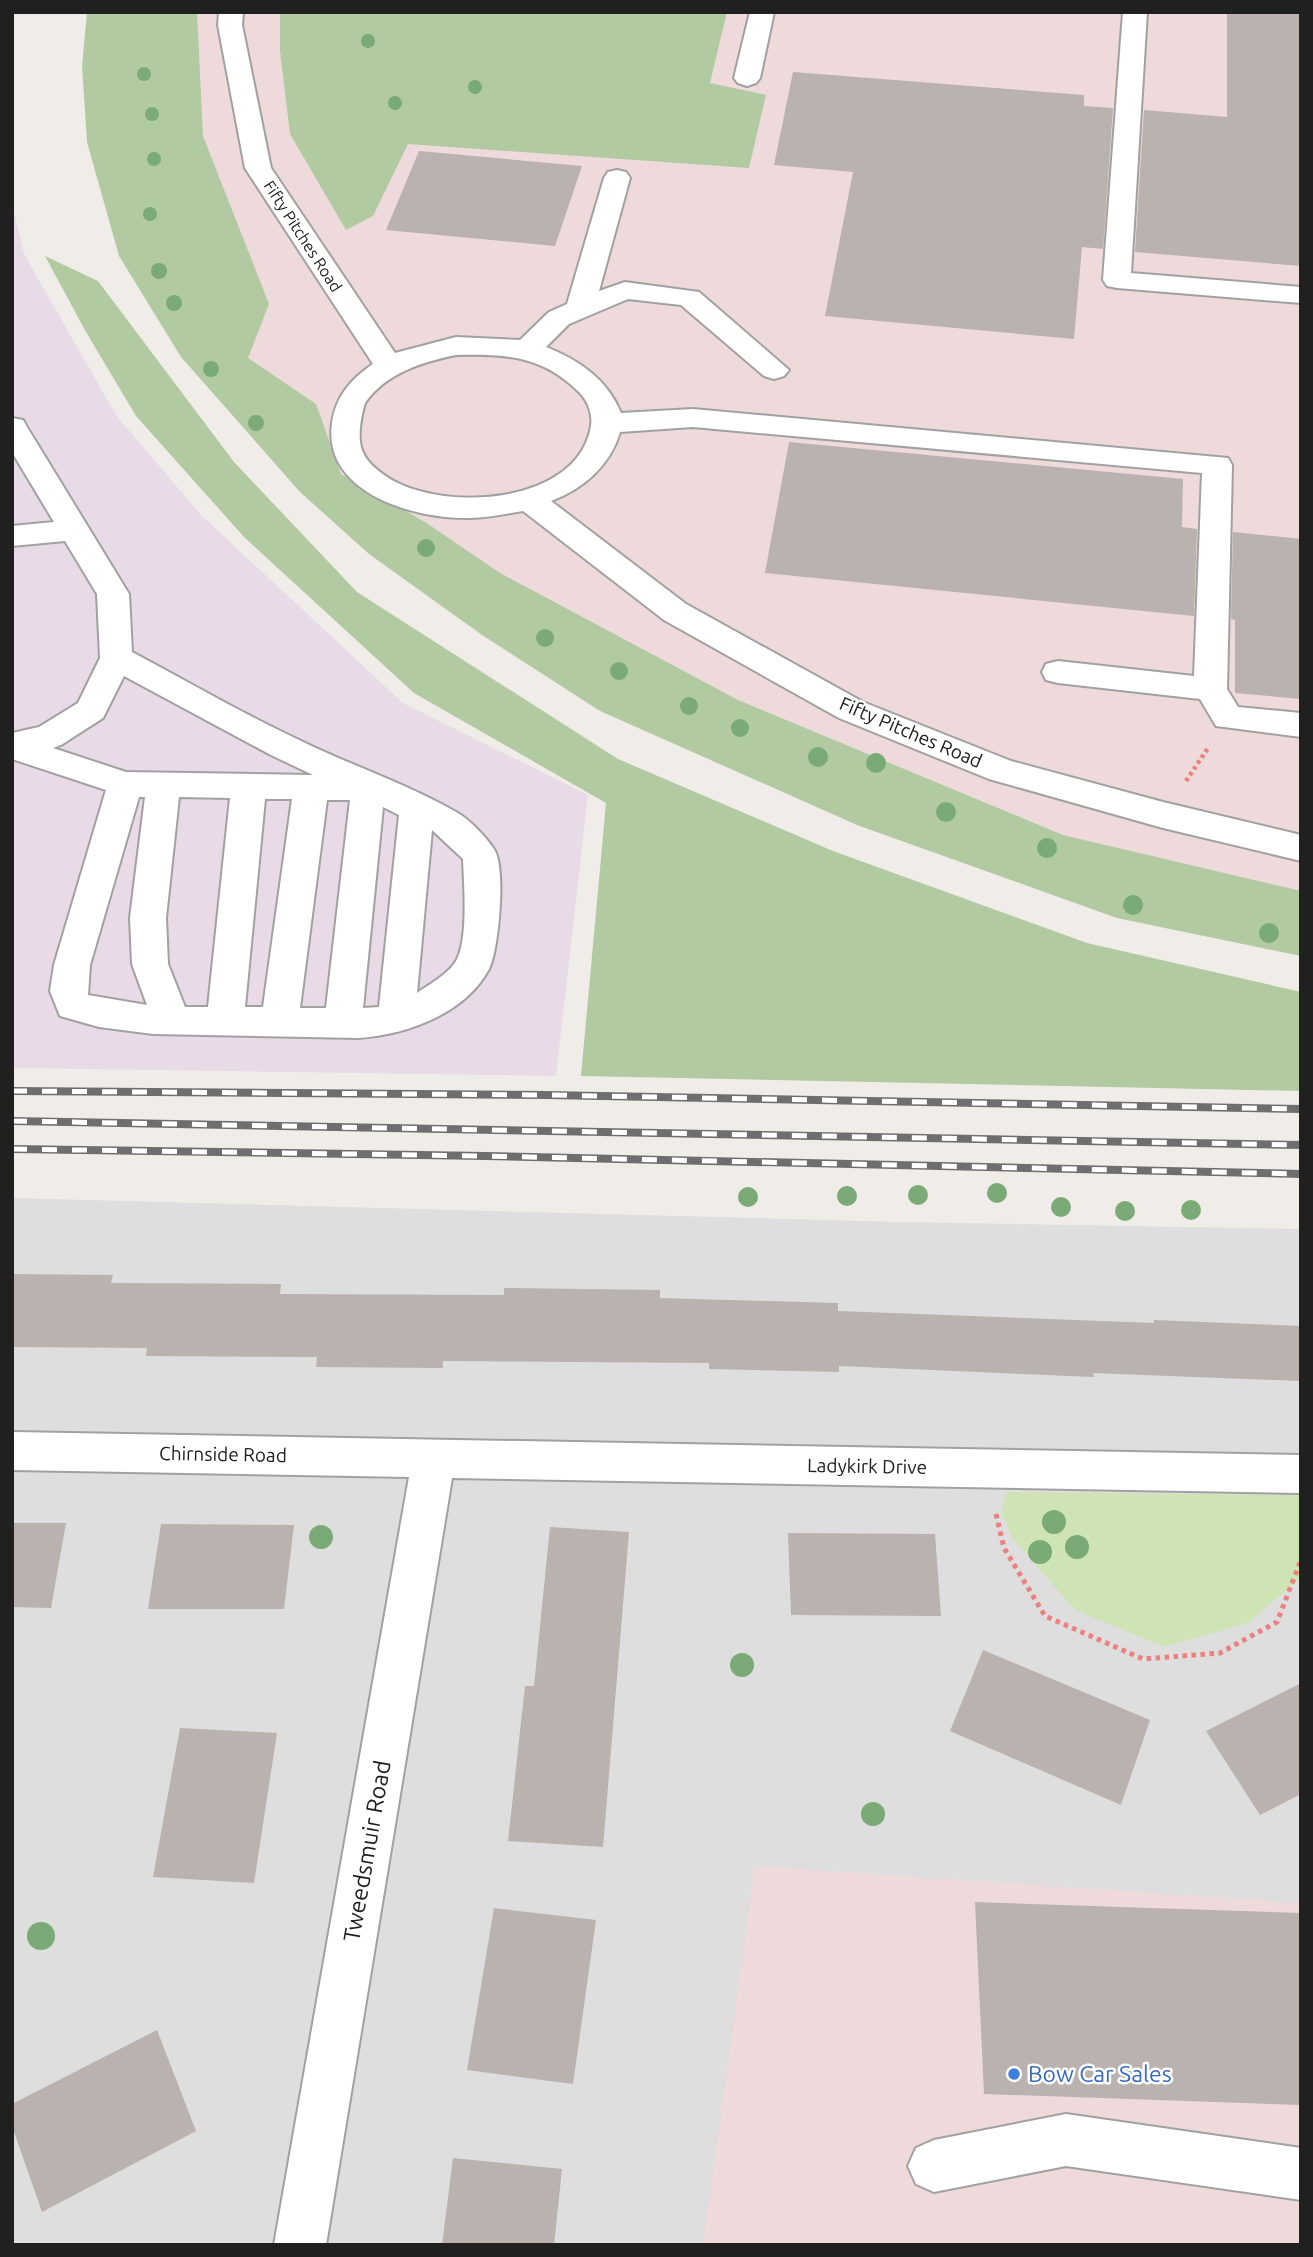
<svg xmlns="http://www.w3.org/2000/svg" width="1313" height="2257" font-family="Ubuntu,sans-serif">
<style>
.residential{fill:#dedede}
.commercial{fill:#eedada}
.industrial{fill:#e8dbe7}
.grass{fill:#cfe4b4}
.forest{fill:#b1caa2}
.building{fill:#b9b2ae}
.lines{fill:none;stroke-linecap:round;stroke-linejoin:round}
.minor-casing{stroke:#a1a1a1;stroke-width:4}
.path-far1{stroke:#eb807e;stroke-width:4.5;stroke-dasharray:3.5 3.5;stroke-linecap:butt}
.path{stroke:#eb807e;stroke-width:5;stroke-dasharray:4.5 4.5;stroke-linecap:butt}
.minor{fill:#fff;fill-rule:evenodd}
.rail-casing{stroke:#6e6e6e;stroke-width:8}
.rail{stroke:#fff;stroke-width:5;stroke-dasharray:15;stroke-linecap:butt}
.tree{fill:#7aaa76}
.shop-dot{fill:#3f7fe0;stroke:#fff;stroke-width:2.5}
.labels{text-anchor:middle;stroke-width:5;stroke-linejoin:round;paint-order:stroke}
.far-street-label{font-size:16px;fill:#202020;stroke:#fff}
.street-label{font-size:19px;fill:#202020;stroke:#fff}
.near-street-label{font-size:23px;fill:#202020;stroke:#fff}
.near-shop-label{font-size:23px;fill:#366cbe;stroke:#fff;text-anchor:start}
</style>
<rect width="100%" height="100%" fill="#f0ede8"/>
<!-- residential -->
<path class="residential" d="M12,1198L899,1222L1301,1229V2245H12Z"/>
<!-- commercial -->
<path class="commercial" d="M121,12H1301V956L1117,918L857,825L618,703L488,614L183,329Z
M755,1866L1301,1903V2245H703Z"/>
<!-- industrial -->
<path class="industrial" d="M12,203L24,254L116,415L201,515L403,703L588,795L556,1076L12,1068Z"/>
<!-- grass -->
<path class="grass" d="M1007,1492L1301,1495L1299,1579L1248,1623L1164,1647L1075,1610L1012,1538L1001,1511Z"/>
<!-- forest -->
<path class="forest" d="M87,12H197L203,136L269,304L248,358L316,404L341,474L425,522L500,573L738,700L1063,835L1301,891V956L1117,918L857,825L600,711L482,635L369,554L300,492L181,357L119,256L87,142L82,66Z
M280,12H727L710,83L766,95L749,168L408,144L373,216L346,230L290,134L280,51Z
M45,256L98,281L234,462L357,592L618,759L833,851L1087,943L1301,992V1091L581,1076L606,803L414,693L244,537L136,416L86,332Z"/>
<!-- building -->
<path class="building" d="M1227,12H1301V266L1135,252L1144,110L1227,117Z
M793,72L1084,95V106L1113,108L1103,249L1082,247L1074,339L825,316L853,172L774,165Z
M419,151L582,166L555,246L386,230Z
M789,442L1183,479L1182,527L1197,529L1194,616L765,573Z
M1233,532L1301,539V699L1235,693V620L1231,619Z
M12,1274L113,1275L111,1283L281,1284L280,1294L504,1295V1288L660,1290V1298L838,1303V1311L1154,1323V1320L1301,1326V1381L1093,1373L1094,1377L839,1366V1372L709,1369V1363L443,1361V1368L316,1367L317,1357L146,1356L147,1348L12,1347Z
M12,1523H66L51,1608L12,1607Z
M161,1524L294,1525L284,1609H148Z
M550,1527L629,1532L603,1847L508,1841L525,1686H534Z
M788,1533L935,1534L941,1616L791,1615Z
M983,1650L1150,1720L1121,1805L950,1731Z
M1301,1683V1794L1260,1815L1206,1731Z
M180,1728L277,1733L254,1883L153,1877Z
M975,1902L1301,1913V2105L984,2094Z
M494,1908L596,1920L573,2084L467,2070Z
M157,2030L196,2131L42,2212L12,2126V2104Z
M453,2158L562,2169L554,2245H442Z"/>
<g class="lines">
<defs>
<path id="minor" d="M219,12H243L242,25L271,168L395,353L456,337L520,340L549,312L567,304L604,178L608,172L617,170L626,172L630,178L599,291L625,282L699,292L789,370L784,376L774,379L764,376L681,305L628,299L569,324L546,347C579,360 607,379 621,413L693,409L1228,458L1232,465L1227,689L1238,707L1301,713V737L1216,726L1200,699L1058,683L1046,680L1042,672L1046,664L1058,661L1194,676L1202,473L693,427L620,432C610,466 583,489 551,501L686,604L863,702L1011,761L1163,802L1301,835V861L1163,828L989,779L839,718L664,620L523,511C505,514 487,518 469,518C414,519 322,493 332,423C336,396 351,379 373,364L245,168L218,25ZM456,355C505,354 542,355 579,392C589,402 594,417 590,431C572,506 440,512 387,477C378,471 366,462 362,450C357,437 361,416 365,403C386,373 422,362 456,355Z
M750,12H774L760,78L756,83L747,86L738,83L734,78Z
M1123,12H1147L1131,273L1301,287V303L1117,288L1107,286L1103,280Z
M12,418L23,420L27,427L129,594L132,652C187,681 241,713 297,739C347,764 408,784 456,812C469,819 486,837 494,849C506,867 499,949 489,969C465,1014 406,1035 358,1038L153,1034L99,1027L60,1016L50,991L54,965L106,790L12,759V733L39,727L78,703L100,658L97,594L65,541L12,546V526L54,522L12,452ZM124,676L271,755L313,775L126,772L53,748L61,745L103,718ZM139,797H145L130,918L132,964L147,1005L88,995L90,965ZM179,797L230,798L208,1007H185L168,964L166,918ZM265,799H292L263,1007H245ZM327,800H350L326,1008H300ZM383,807L399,815L379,1007L363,1008ZM432,830L463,859C464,886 468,933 458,957C452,972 430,984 417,993Z
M12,1432L1301,1455V1493L452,1478L326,2245H274L409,1477L12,1470Z
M1066,2114L1301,2148V2200L1066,2166L934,2192L916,2184L908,2166L916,2148L934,2140Z"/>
</defs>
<!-- minor casing -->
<use href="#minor" class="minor-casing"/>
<!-- path-far1 -->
<path class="path-far1" d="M1186,781L1208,748"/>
<!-- path -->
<path class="path" d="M996,1514L1004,1548L1045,1616L1143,1659L1220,1653L1277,1622L1301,1560"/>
<!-- minor -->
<use href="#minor" class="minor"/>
<defs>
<path id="rail" d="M12,1091L547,1095L1301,1109
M12,1121L1301,1145
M12,1149L485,1156L1301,1174"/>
</defs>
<!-- rail casing -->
<use href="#rail" class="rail-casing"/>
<!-- rail -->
<use href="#rail" class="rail"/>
</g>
<!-- trees -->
<g class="tree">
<circle cx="368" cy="41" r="7"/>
<circle cx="144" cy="74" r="7"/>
<circle cx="475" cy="87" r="7"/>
<circle cx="395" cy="103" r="7"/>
<circle cx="152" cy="114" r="7"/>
<circle cx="154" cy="159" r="7"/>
<circle cx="150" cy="214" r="7"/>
<circle cx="159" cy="271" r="8"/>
<circle cx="174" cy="303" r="8"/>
<circle cx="211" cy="369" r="8"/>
<circle cx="256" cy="423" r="8"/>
<circle cx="426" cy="548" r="9"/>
<circle cx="545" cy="638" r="9"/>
<circle cx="619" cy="671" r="9"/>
<circle cx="689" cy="706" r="9"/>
<circle cx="740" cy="728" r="9"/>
<circle cx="818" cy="757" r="10"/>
<circle cx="876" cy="763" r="10"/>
<circle cx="946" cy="812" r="10"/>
<circle cx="1047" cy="848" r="10"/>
<circle cx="1133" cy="905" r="10"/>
<circle cx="1269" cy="933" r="10"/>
<circle cx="997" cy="1193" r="10"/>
<circle cx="918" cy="1195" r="10"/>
<circle cx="847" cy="1196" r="10"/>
<circle cx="748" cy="1197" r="10"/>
<circle cx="1061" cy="1207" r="10"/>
<circle cx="1191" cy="1210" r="10"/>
<circle cx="1125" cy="1211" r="10"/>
<circle cx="1054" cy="1522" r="12"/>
<circle cx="321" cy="1537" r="12"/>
<circle cx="1077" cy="1547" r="12"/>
<circle cx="1040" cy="1552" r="12"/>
<circle cx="742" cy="1665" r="12"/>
<circle cx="873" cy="1814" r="12"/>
<circle cx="41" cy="1936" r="14"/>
</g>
<!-- markers -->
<circle class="shop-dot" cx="1014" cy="2074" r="7"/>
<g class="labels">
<!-- far-street labels -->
<g class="far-street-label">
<text transform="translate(303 236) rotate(57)" y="6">Fifty Pitches Road</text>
</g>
<!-- street labels -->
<g class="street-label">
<text transform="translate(911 732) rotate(23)" y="7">Fifty Pitches Road</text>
<text transform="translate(223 1454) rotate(1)" y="7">Chirnside Road</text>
<text transform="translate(867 1466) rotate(1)" y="7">Ladykirk Drive</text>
</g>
<!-- near-street labels -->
<g class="near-street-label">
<text transform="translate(367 1851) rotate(-80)" y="8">Tweedsmuir Road</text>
</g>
<!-- near-shop labels -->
<g class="near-shop-label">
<text x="1028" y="2082">Bow Car Sales</text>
</g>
</g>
<!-- border -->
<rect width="1313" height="2257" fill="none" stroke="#202020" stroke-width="28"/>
</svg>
